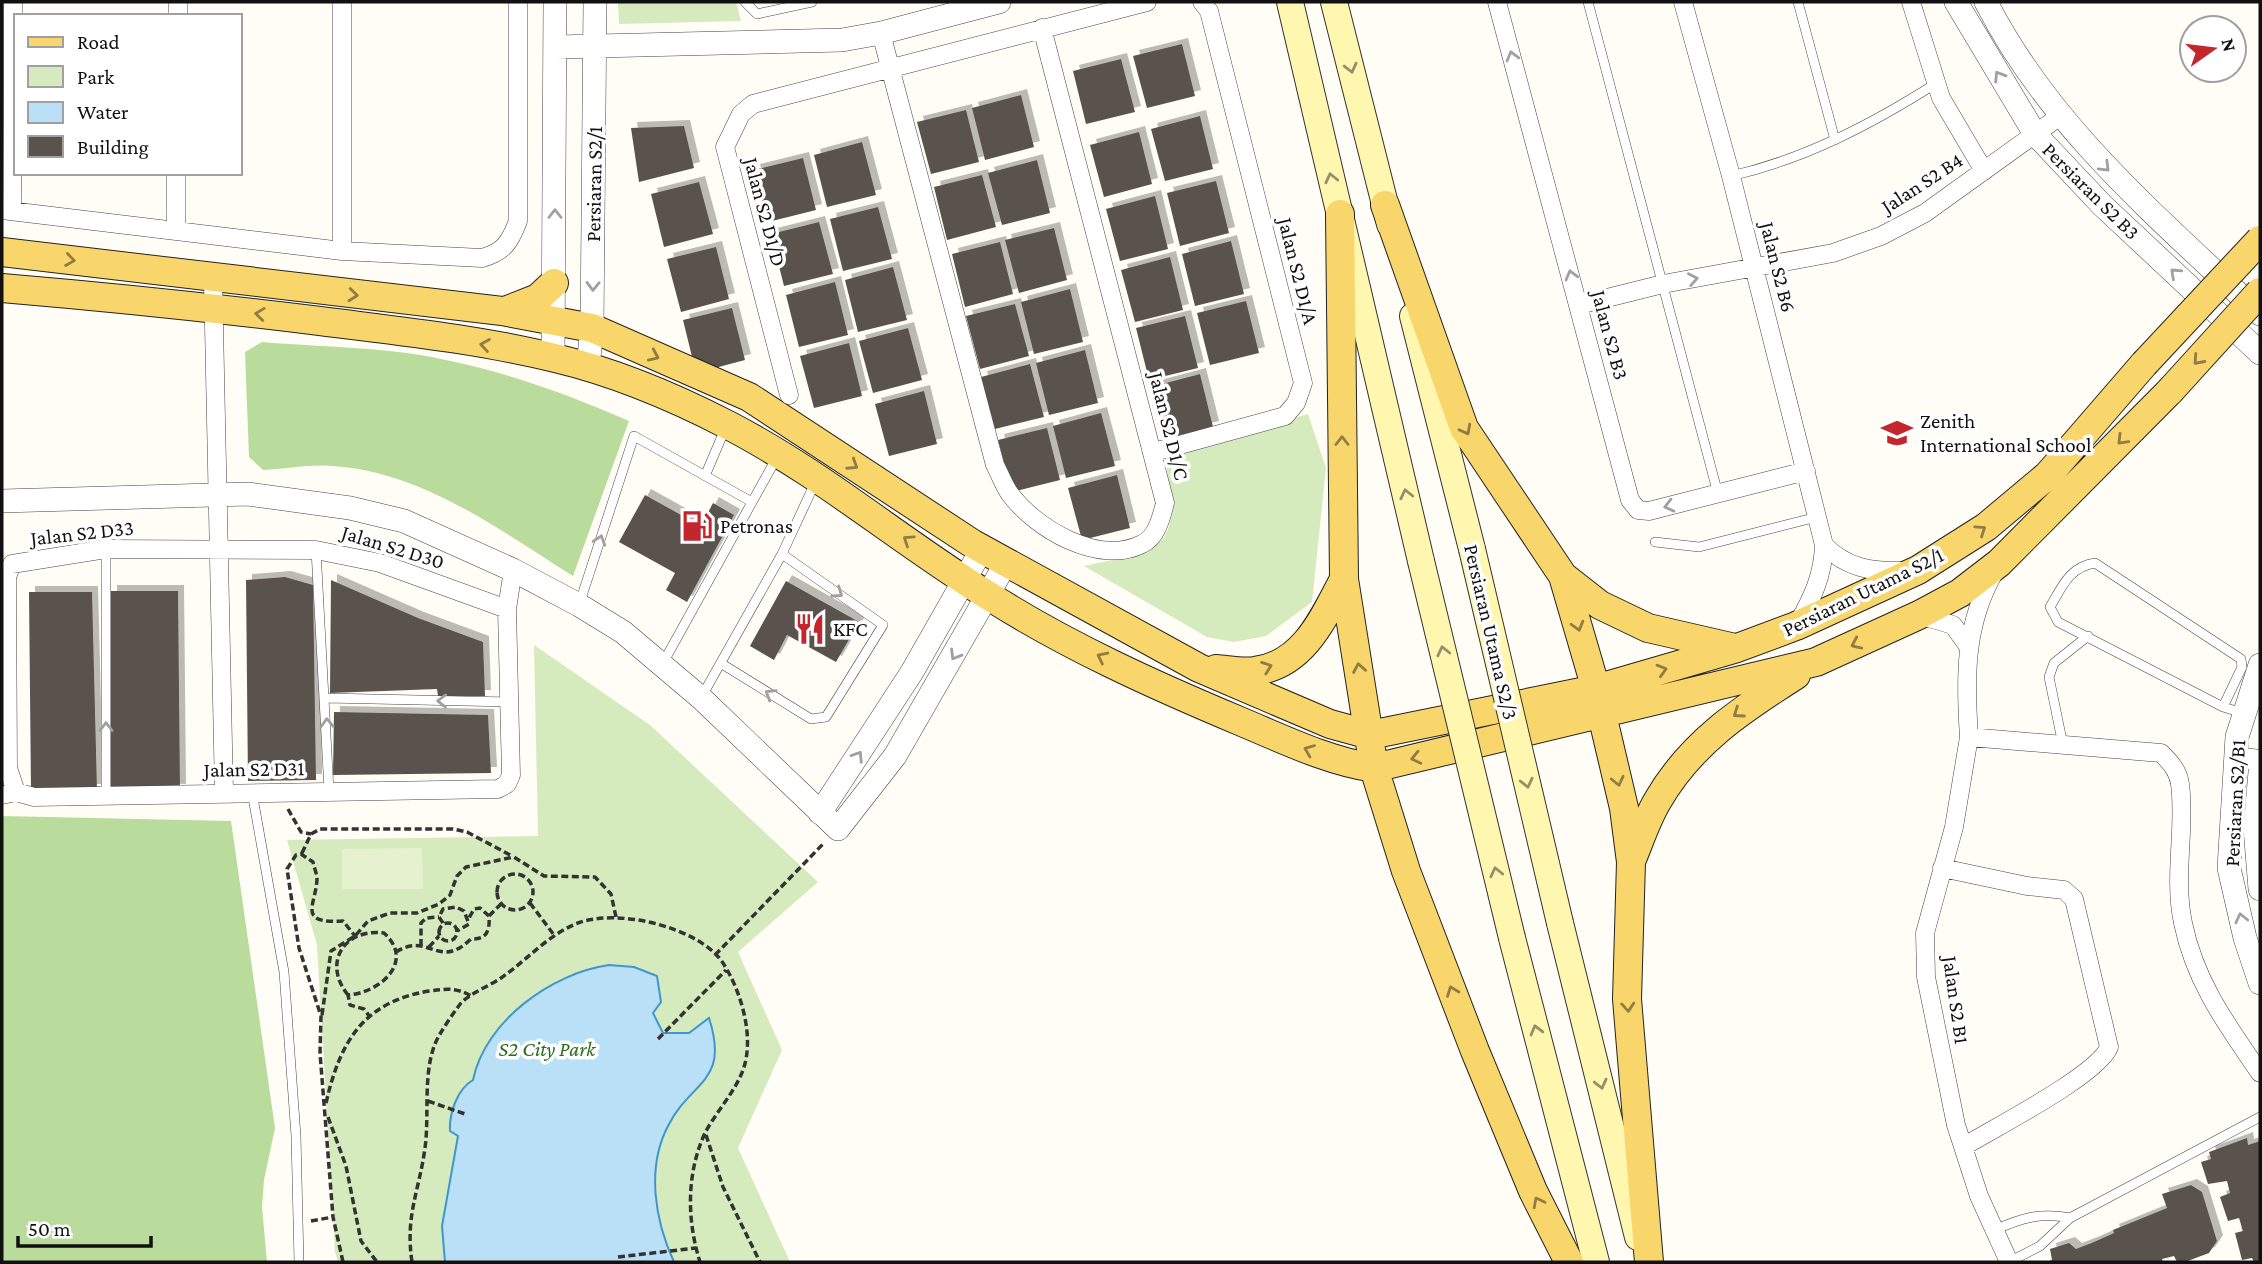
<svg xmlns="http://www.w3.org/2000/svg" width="2262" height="1264" font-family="'Crimson Pro',serif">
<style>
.green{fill:#d5ebbd}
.forest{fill:#b9dc9c}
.pitch{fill:#e6f2cf}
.water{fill:#b9e0f7;stroke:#3f96cf;stroke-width:2}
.building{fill:#5a524d;filter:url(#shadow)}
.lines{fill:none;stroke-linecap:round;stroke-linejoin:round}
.service-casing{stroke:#444;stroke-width:10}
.minor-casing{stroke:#444;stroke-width:19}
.tertiary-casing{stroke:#444;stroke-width:24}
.secondary-casing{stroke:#333;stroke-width:28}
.primary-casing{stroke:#222;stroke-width:30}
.path{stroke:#333;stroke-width:3.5;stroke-dasharray:7 3.5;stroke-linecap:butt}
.service{stroke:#fff;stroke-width:9}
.minor{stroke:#fff;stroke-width:18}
.tertiary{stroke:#fff;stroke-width:23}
.secondary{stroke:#fff6b0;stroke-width:26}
.primary{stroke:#f9d66b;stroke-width:28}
.secondary-bridge-casing{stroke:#333;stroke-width:28;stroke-linecap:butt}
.primary-bridge-casing{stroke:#222;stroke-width:30;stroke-linecap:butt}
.secondary-bridge{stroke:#fff6b0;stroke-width:26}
.primary-bridge{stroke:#f9d66b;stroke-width:28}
.oneway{stroke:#a0a0a0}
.oneway2{stroke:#948f68}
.oneway3{stroke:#917d42}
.labels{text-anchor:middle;stroke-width:7;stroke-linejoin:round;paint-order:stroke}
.street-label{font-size:21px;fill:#111;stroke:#fff}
.poi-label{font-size:21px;fill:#111;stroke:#fff;text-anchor:start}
.park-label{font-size:21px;font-style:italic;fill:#2f6b1f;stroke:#fff}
</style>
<defs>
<filter id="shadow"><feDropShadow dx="6" dy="-6" stdDeviation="0" flood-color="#0004"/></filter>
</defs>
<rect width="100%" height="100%" fill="#fffdf5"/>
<!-- green -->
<path class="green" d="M618,2H736L741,21L619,24Z
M1308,414L1326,468L1312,602L1266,636L1234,642L1207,637L1084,566C1173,548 1179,547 1165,455Z
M534,645L650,725L818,882L738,952L782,1050L738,1148L790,1262H338L335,1252L317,945L287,840L538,836Z"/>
<!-- forest -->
<path class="forest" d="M262,342C310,346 360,347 407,353C483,364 559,390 629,421L573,576C500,530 421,471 332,466C310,464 285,469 263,470L249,457L245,352Z
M2,816L231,821L275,1128L264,1180L262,1207L267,1262H2Z"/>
<!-- pitch -->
<path class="pitch" d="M422,848L423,889H342V849Z"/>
<!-- water -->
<path class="water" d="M609,965L634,967L657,976L661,1002L653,1013L663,1033H689L709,1018C730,1083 691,1080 668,1126C646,1168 655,1221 674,1262H445L442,1226L458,1136L450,1131C449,1114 457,1089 473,1080C485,1021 552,973 609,965Z"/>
<!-- building -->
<path class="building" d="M1182,44L1195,96L1147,108L1133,56Z
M1121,59L1135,112L1086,124L1073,71Z
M1021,95L1034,147L985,160L972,108Z
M966,110L979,162L931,174L917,122Z
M1200,116L1213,169L1165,181L1151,129Z
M684,126L694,168L639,182L631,128Z
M1139,132L1152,184L1104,197L1090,145Z
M862,142L876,195L827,207L814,155Z
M803,158L816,210L768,222L754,170Z
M1037,160L1050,213L1002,225L988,173Z
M982,175L996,227L947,240L934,187Z
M1216,181L1229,233L1180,246L1167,193Z
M699,182L713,234L664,247L651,194Z
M1155,196L1168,249L1120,261L1106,209Z
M878,207L892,259L843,271L830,219Z
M819,222L833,274L784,286L771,234Z
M1054,228L1067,280L1019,293L1005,240Z
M1231,241L1244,294L1195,306L1182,254Z
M1000,242L1013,294L965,307L952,254Z
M716,247L729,299L681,312L667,259Z
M1170,257L1183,310L1135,322L1121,270Z
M893,267L907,320L858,332L845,280Z
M835,282L848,335L799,347L786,295Z
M1070,289L1083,342L1034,354L1021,302Z
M1246,301L1259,353L1210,365L1197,313Z
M1015,304L1029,356L980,369L966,316Z
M732,308L745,360L696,373L683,320Z
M1185,316L1198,368L1149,380L1136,328Z
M908,328L922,380L873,393L859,341Z
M849,343L862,396L814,408L800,356Z
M1085,350L1098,403L1049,415L1036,363Z
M1030,364L1044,417L995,429L981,377Z
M1200,374L1213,427L1164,439L1151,387Z
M924,391L937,444L889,456L875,404Z
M1101,413L1115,466L1066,478L1053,426Z
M1047,428L1060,480L1012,492L998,440Z
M1117,475L1130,528L1082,540L1068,488Z
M645,495L701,526L713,503L734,515L687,602L666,590L675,573L619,542Z
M285,577L313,585L316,780L248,781L246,580Z
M331,580L418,618L483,642L485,696H438L437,689L330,693Z
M786,581L859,622L836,662L787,635L774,660L750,646Z
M111,591H178L180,790L111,788Z
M29,592H92L97,790H31Z
M334,712L488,715L491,773L333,775Z
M2247,1138L2248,1145L2260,1141V1262H2254L2252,1258L2242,1260L2235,1233L2243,1231L2239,1218L2228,1221L2220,1197L2230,1193L2227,1181L2208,1184L2201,1162L2211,1159L2209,1152Z
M2191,1185L2202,1192L2217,1241L2209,1253L2185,1262H2177L2174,1256L2162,1259L2163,1262H2046L2052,1260L2050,1249L2069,1243L2076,1249L2094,1242L2114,1233L2113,1230L2167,1208L2162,1194Z"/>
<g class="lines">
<defs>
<path id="service" d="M745,2L757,14L812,2
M1588,2L1718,494
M1798,2L1835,140
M1731,176C1805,159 1872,124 1935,84
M705,476L725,429
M1655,542L1699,547L1817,517
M106,549V795
M316,550L329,791
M579,605L634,436L752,502
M663,663L777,457
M722,664L811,719L826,717L883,625L782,554
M702,696L782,554L815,483
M326,698L510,702
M2223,707L2242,667L2241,659L2095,563C2069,567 2062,587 2050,607L2058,622L2223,707L2243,713
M2063,745L2049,677L2054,663L2088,636
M252,792L284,972L296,1136L299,1262
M1995,1230C2021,1218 2041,1212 2070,1218
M2009,1262L2040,1246L2070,1218L2260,1117"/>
<path id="minor" d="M1497,2L1630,500L1638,510L1649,511L1806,471
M1683,2L1731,176L1824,545C1823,575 1813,597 1798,623
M1911,2L1941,98L1984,171
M178,16V2
M881,33L995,465C1000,474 1004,486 1010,494C1036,529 1099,566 1142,544C1157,537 1161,518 1165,503L1042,28
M2,210L342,251L482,258C504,252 510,242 518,221V2
M12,210L13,2
M176,231V173
M342,251V2
M213,279L224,792
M1579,305L1663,284L1833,253L1881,236L1925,213L2060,116
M789,395L725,147L741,114L753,104L1147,2
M1154,452L1285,416L1296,403L1303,383L1209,11L1202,2
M1824,545C1846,568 1872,572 1903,571
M1919,615L1953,625L1968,646
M1969,737C1965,678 1964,624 1995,571
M2235,756L2260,759
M16,792L8,768L7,577L12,564L106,549L316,550L380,563L507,609
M2,795L16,792L34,797L498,789L507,784L511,775L507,609L513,570
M1942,868L2027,886L2064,890L2074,899L2109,1047C2098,1075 1994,1128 1963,1147
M2009,1262L1979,1196L1956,1125L1926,977L1925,933L1954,827L1969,737L2161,753C2170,762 2178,770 2180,784C2186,827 2173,876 2183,923C2195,982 2227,1025 2260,1073"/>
<path id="tertiary" d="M1956,2L2035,134L2102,205L2260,353
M1986,2C2050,128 2159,218 2260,314
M556,47L842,40L881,33L999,2
M553,357L555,2
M588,367L592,328L595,2
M2,501L248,494L350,508L404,521L513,570L579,605L623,632L701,698L838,829L895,756L1006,563
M2260,665L2237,737L2229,868L2245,938L2260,983
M2260,772L2255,828L2260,889
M820,813L912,672L982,549"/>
<path id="secondary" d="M1290,2L1421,561
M1334,2L1390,224
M1413,316L1472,549
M1560,923L1638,1237
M1512,938L1596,1262"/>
<path id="primary" d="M1385,205L1464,428L1563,576L1596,689L1624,808L1631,862L1627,999L1649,1262
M1340,214L1344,579L1374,768L1406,871L1475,1051L1533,1191L1569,1262
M2,252L502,311L592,328L749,397L973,544L1199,668L1330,724L1370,735L1596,689L1737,648L1796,626L1918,570L1986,527L2048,475L2144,364
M2,288C108,297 214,308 320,321C398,331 478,339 555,358C614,372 674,397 728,425C821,473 900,541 989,596C1067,646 1156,686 1242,722C1285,740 1328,761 1374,768L1816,662L1919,615L1960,593L1999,563L2170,391
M505,311L538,298L554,283
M1563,576L1600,605L1648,628L1735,648
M1216,669C1229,670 1243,673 1255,671C1304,665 1324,617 1344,579
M1632,859C1640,840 1647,818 1658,800C1691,743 1741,710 1796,675"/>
</defs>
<!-- service casing -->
<use href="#service" class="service-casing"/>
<!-- minor casing -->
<use href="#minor" class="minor-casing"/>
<!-- tertiary casing -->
<use href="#tertiary" class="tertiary-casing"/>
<!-- secondary casing -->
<use href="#secondary" class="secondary-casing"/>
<!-- primary casing -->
<use href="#primary" class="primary-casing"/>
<!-- path -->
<path class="path" d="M288,809L301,832L311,834
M302,853L311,834L320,829H453L467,832L512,856
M497 892a18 18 0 1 1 36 0a18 18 0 1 1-36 0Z
M530,903L554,935
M489,916L501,904
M443,923L439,917L443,909L456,907L464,911L469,924L457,931
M439 932a9 9 0 1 1 18 0a9 9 0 1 1-18 0Z
M421,946V923L426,918L439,917
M429,947L439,936
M396,952C429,931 438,971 471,939C487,940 490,930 489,916L480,908L474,909L469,918
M715,955L823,844
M348,995C322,963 344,928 384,933C416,962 379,993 348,995L350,1005L364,1009L370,1017
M322,1015L331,951L355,936L368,921L390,913H417L439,904L450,895L457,876L466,867L514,857L544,876L595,877L611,894L616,917
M658,1039L726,970
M428,1101L465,1114
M326,1103C340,1042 363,1002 429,991C446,989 456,987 471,996
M328,1117L346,1166L361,1241L377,1262
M706,1135L723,1187L760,1262
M311,1221L333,1217
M618,1257L696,1248
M343,1262L333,1217L320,1053L321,1016L299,948L287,869L296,855L301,854L313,862C314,867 317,874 317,879C316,905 296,924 343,921L355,936
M412,1262C405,1215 419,1192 425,1148C430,1113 421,1065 440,1034C446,1024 454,1012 461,1003C471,993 489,986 501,978C527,960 549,934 578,923C618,908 699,927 723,963C741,991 755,1037 743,1070C735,1092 716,1112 705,1133C686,1174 687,1221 700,1262"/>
<!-- service -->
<use href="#service" class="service"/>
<!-- minor -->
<use href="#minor" class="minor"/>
<!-- tertiary -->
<use href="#tertiary" class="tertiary"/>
<!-- secondary -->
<use href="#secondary" class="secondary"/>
<!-- primary -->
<use href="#primary" class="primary"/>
<defs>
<path id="secondary-bridge" d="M1472,549L1560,923
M1421,561L1512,938"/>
<path id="primary-bridge" d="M2144,364L2260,240
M2170,391L2260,292"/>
</defs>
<!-- secondary-bridge casing -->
<use href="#secondary-bridge" class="secondary-bridge-casing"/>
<!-- primary-bridge casing -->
<use href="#primary-bridge" class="primary-bridge-casing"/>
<!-- secondary-bridge -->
<use href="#secondary-bridge" class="secondary-bridge"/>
<!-- primary-bridge -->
<use href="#primary-bridge" class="primary-bridge"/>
</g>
<!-- one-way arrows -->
<defs><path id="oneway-chevron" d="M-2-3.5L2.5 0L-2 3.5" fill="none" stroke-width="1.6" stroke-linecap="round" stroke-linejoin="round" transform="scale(1.75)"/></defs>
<g class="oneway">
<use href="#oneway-chevron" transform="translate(1512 56) rotate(-105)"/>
<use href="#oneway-chevron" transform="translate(1999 76) rotate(-121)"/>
<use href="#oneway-chevron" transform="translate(2105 167) rotate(45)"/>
<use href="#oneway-chevron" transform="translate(555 214) rotate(-90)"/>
<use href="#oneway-chevron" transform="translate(2175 273) rotate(-137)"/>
<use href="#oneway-chevron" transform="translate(1571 275) rotate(-105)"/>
<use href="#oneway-chevron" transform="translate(1693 279) rotate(-11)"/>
<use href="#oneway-chevron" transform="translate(593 286) rotate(91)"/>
<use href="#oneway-chevron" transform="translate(1669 506) rotate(166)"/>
<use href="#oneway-chevron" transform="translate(600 540) rotate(-72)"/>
<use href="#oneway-chevron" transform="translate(838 593) rotate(35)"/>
<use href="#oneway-chevron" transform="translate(955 655) rotate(121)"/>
<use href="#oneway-chevron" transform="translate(770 694) rotate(-148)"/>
<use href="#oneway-chevron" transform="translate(442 701) rotate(-179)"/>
<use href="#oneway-chevron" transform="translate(327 723) rotate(-92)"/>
<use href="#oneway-chevron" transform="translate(106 727) rotate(-90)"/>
<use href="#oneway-chevron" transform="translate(858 756) rotate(-57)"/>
<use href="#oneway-chevron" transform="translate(2241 918) rotate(-103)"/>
</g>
<g class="oneway2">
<use href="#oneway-chevron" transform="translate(1351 68) rotate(76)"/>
<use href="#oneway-chevron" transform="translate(1331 178) rotate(-103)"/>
<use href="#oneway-chevron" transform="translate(1406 494) rotate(-103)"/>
<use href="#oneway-chevron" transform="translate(1443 651) rotate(-103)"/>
<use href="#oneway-chevron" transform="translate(1527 783) rotate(77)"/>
<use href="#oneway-chevron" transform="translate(1496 872) rotate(-103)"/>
<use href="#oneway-chevron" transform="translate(1536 1030) rotate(-105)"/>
<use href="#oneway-chevron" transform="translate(1601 1084) rotate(76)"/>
</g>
<g class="oneway3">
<use href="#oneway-chevron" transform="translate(70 260) rotate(8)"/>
<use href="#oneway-chevron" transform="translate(353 295) rotate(6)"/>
<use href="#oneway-chevron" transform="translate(260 314) rotate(-173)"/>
<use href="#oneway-chevron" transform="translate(485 345) rotate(-171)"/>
<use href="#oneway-chevron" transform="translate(654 356) rotate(24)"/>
<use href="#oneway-chevron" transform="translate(2198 360) rotate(132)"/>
<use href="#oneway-chevron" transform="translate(1466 430) rotate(62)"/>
<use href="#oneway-chevron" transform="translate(2122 440) rotate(134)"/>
<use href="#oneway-chevron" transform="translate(1342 441) rotate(-90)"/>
<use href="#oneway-chevron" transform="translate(853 465) rotate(33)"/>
<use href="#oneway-chevron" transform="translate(1981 530) rotate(-34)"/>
<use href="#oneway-chevron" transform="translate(908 540) rotate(-146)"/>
<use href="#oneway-chevron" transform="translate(1578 626) rotate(74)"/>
<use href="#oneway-chevron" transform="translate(1856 644) rotate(156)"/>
<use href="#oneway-chevron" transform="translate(1102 657) rotate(-154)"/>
<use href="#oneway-chevron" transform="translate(1267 667) rotate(-20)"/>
<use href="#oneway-chevron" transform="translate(1359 668) rotate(-100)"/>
<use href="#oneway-chevron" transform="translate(1662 670) rotate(-16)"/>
<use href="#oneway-chevron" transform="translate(1738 713) rotate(145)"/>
<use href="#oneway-chevron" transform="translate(1309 750) rotate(-158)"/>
<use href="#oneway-chevron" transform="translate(1416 758) rotate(167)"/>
<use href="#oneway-chevron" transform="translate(1618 781) rotate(77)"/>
<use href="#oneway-chevron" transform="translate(1452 991) rotate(-111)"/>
<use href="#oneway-chevron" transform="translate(1628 1007) rotate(86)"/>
<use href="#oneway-chevron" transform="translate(1538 1202) rotate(-117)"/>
</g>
<!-- icons -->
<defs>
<symbol id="school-bare" viewBox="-9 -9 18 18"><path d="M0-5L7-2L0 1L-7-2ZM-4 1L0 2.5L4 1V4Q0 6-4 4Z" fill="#c4262e" stroke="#fff" stroke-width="2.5" paint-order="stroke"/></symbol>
<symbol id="fuel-bare" viewBox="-9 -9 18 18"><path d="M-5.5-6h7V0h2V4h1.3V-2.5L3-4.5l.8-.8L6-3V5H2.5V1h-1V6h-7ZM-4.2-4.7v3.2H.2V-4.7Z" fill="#c4262e" stroke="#fff" stroke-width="2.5" paint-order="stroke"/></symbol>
<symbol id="restaurant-bare" viewBox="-9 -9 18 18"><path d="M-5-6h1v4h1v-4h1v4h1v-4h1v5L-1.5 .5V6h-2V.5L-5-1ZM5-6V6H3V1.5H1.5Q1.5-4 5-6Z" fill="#c4262e" stroke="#fff" stroke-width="2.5" paint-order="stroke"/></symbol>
</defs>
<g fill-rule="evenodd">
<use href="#school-bare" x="1875" y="411" width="44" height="44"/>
<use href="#fuel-bare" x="675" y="504" width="44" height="44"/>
<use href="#restaurant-bare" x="788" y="607" width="44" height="44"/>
</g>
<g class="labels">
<!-- street labels -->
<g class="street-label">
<text transform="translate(1922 183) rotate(-33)" y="7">Jalan S2 B4</text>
<text transform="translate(594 184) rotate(-89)" y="7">Persiaran S2/1</text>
<text transform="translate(2091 191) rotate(45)" y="7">Persiaran S2 B3</text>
<text transform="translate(765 212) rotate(75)" y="7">Jalan S2 D1/D</text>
<text transform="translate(1778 267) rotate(76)" y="7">Jalan S2 B6</text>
<text transform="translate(1298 271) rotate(76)" y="7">Jalan S2 D1/A</text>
<text transform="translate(1610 335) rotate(75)" y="7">Jalan S2 B3</text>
<text transform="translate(1169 426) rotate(76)" y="7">Jalan S2 D1/C</text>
<text transform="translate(82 533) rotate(-6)" y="7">Jalan S2 D33</text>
<text transform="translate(393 547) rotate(17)" y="7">Jalan S2 D30</text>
<text transform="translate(1863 592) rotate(-26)" y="7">Persiaran Utama S2/1</text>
<text transform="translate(1491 632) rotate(77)" y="7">Persiaran Utama S2/3</text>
<text transform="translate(254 769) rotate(-1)" y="7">Jalan S2 D31</text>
<text transform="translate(2235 803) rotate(-87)" y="7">Persiaran S2/B1</text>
<text transform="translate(1956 1000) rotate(82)" y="7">Jalan S2 B1</text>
</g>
<!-- poi labels -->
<g class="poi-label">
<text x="1920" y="428">Zenith<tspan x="1920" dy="24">International School</tspan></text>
<text x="720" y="533">Petronas</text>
<text x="833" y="636">KFC</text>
</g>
<!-- park labels -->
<g class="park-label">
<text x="547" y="1056">S2 City Park</text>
</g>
</g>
<!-- border -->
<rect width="2262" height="1264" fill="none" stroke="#111111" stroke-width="7"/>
<!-- legend -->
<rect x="14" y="14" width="228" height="161" fill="#ffffff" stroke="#a0a0a0" stroke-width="2"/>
<rect x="28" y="37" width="35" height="10" fill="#f9d66b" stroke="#a0a0a0" stroke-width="2"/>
<text x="77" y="49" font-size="21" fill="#111111">Road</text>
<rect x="28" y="66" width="35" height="21" fill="#d5ebbd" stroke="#a0a0a0" stroke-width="2"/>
<text x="77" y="84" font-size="21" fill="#111111">Park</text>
<rect x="28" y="102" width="35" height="21" fill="#b9e0f7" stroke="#a0a0a0" stroke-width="2"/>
<text x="77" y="119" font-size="21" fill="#111111">Water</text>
<rect x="28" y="136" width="35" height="21" fill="#5a524d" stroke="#a0a0a0" stroke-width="2"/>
<text x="77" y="154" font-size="21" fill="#111111">Building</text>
<!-- north arrow -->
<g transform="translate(2213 49) rotate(76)"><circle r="33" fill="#ffffff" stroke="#a0a0a0" stroke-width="2"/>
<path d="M0-5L12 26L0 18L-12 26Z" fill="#c4262e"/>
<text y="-10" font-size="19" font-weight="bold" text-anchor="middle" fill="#111111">N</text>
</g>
<!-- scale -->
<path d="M18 1236v10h133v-10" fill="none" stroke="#111111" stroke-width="3.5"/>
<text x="28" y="1236" font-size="21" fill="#111111" stroke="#ffffff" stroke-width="5" paint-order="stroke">50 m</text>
</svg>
